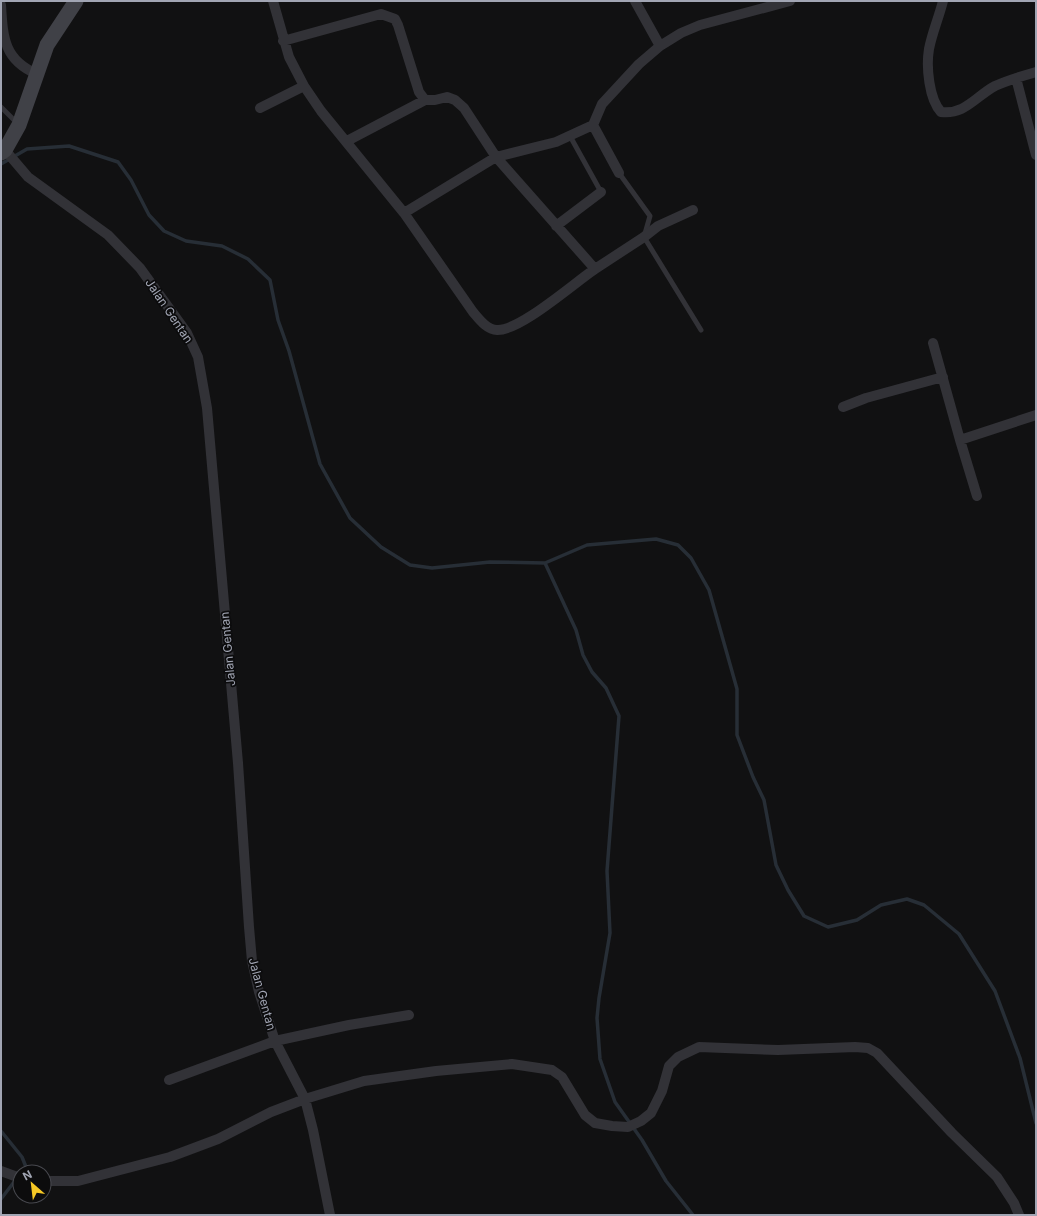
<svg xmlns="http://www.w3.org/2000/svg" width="1037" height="1216" font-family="Inter,sans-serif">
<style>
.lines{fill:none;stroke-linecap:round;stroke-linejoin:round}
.stream{stroke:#272e36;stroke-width:3.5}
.service{stroke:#323237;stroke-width:5}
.minor{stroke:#323237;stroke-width:10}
.secondary{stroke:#404147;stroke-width:15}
.labels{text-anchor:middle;stroke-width:3.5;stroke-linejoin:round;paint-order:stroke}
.street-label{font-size:12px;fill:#a1a5b3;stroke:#0c0c0d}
</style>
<rect width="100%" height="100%" fill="#111112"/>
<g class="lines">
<!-- stream -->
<path class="stream" d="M1,164L27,149L69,146L118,162L131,180L149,215L164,231L186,241L222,246L248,259L270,280L278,320L289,351L320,464L350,518L381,547L410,565L432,568L490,562L545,563L587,545L656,539L678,545L691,558L709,590L737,689V735L753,777L764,800L776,865L788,890L804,916L828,927L857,920L881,905L907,899L924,905L959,934L995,991L1020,1058L1036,1123
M545,563L576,630L583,655L592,672L606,688L619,716L607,871L610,933L599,998L597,1018L600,1059L615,1102L642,1140L666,1181L693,1215
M1,1131L22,1157L26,1167L22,1172
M1,1199L17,1178"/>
<!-- service -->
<path class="service" d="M1,107L17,123
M570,136L601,192
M619,173L650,216L644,237L701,330"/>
<!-- minor -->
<path class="minor" d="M273,1L289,57L304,86L321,111L404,213L473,312C479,319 487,330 497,330C520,331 574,283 595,269L496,157L464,108L455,100L447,97L435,100H425L419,92L398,25L395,19L381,14L283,41
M635,1L660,46
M943,1C939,17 932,33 929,49C926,67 929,99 941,112C965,115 976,96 995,86C1008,80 1022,76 1036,72
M1,5C3,38 4,60 37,74
M1016,78L1036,155
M260,108L304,86
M593,125L619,173
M347,141L425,100
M5,150L28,177L108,235L140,268L187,333L198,357L207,408L238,763L249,927L252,961L259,992L275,1041L305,1099L313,1130L330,1215
M404,213L496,157L556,142L593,125L602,104L639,64L660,46L681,33L700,25L790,1
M556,226L601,192
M595,269L644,237L658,226L693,210
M933,343L960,440
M843,407L866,398L943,377
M977,496L960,440L1036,415
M169,1080L275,1041L349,1025L409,1015
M1,1171L20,1178
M44,1181H78L170,1157L218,1139L271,1112L305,1099L364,1081L436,1071L512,1064L552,1070L562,1077L585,1115L595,1123L612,1126L628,1127L641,1121L651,1113L662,1091L669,1066L678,1057L699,1047L778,1050L855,1047L868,1048L877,1053L952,1133L997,1177L1014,1203L1019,1215"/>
<!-- secondary -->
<path class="secondary" d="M1,153L5,150L19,125L47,45L76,1"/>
</g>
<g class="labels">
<!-- street labels -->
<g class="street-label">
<text transform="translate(169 311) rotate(56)" y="4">Jalan Gentan</text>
<text transform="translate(228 649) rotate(-95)" y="4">Jalan Gentan</text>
<text transform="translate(262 994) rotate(75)" y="4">Jalan Gentan</text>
</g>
</g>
<!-- border -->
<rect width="1037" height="1216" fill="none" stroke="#a1a5b3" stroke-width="4"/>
<!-- north arrow -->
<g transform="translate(32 1184) rotate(332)"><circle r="19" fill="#0c0c0d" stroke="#48494f"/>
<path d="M0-3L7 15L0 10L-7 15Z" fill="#f6c825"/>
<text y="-6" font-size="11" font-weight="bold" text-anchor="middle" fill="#a1a5b3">N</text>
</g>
</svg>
